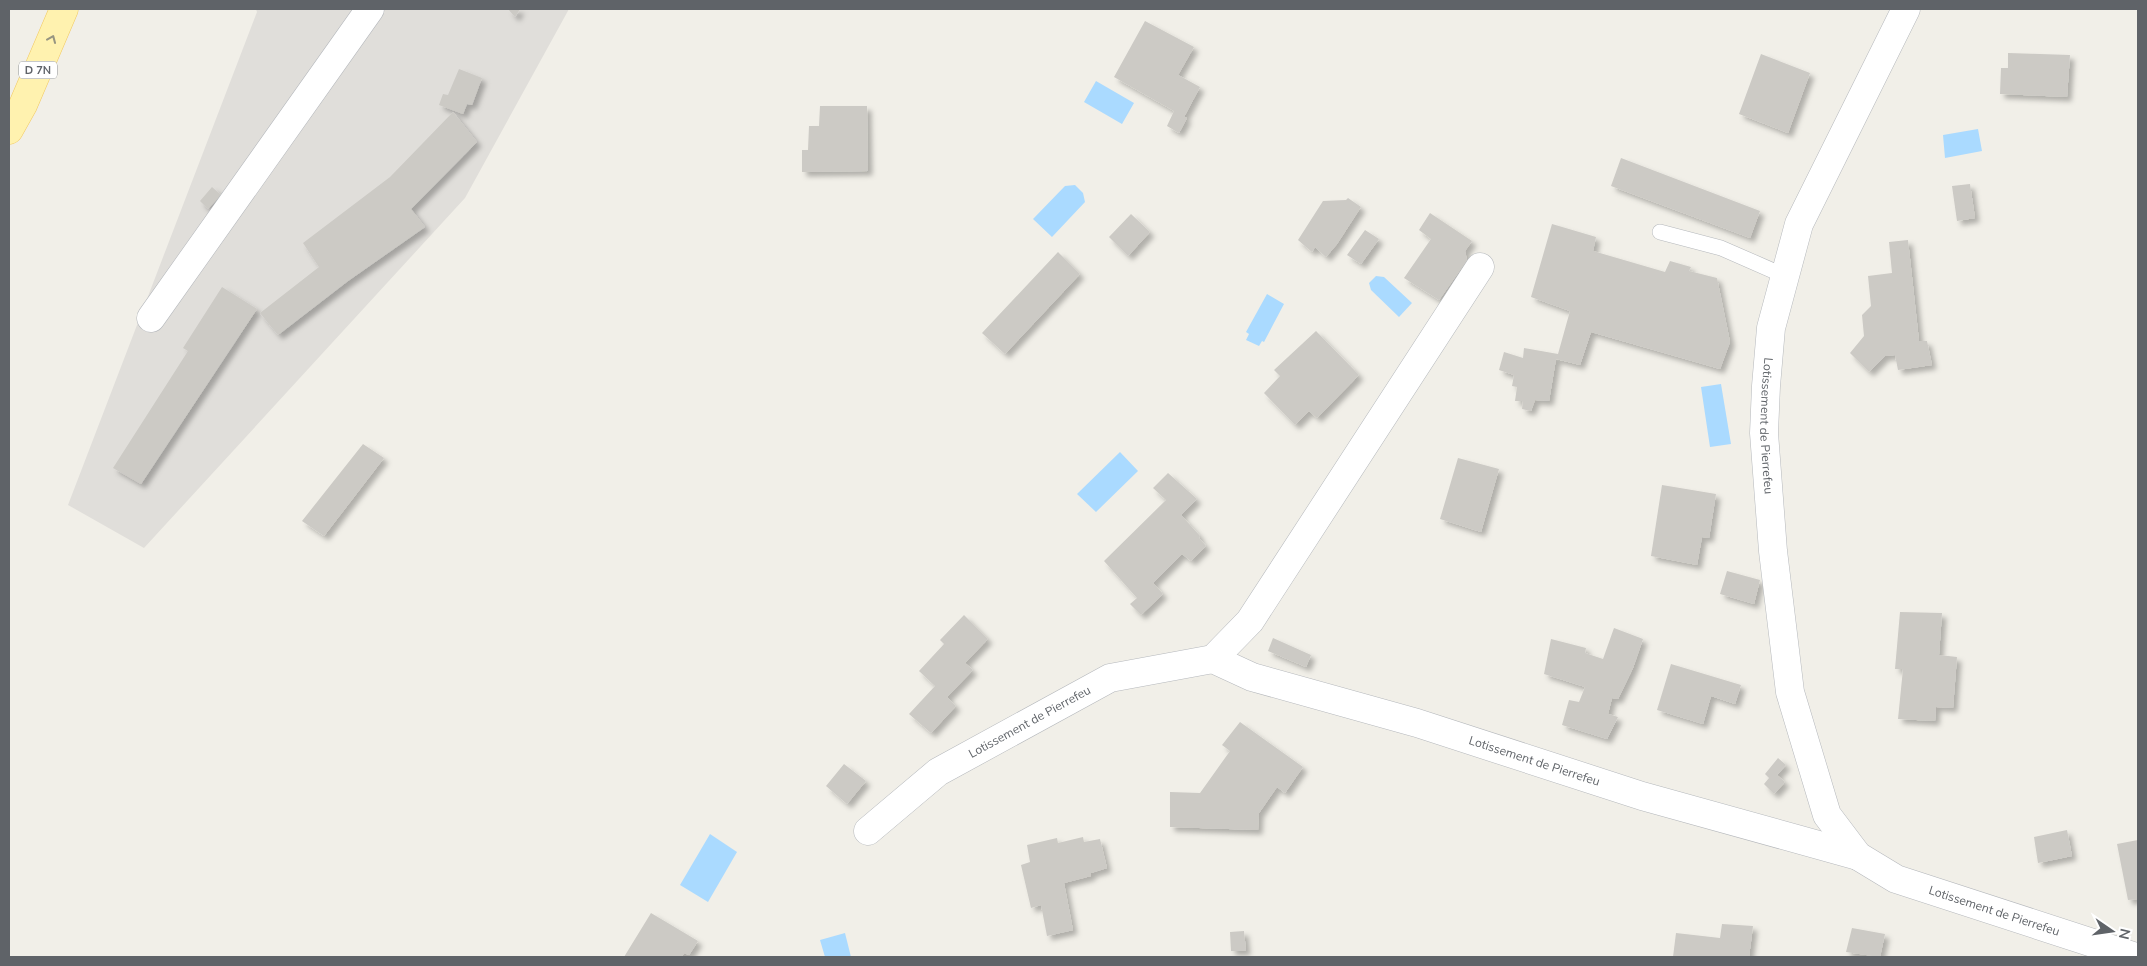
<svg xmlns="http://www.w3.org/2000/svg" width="2147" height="966" font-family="Mulish,sans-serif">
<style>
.industrial{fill:#e0deda}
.water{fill:#aadaff}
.building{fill:#cccac5;filter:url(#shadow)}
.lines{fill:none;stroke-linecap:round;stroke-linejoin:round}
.lane-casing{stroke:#b5b8bc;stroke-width:16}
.street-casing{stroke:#b5b8bc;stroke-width:29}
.primary-casing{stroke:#f2c960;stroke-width:29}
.lane{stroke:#fff;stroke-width:15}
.street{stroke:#fff;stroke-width:28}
.primary{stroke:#fff2af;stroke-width:28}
.oneway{stroke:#979581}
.labels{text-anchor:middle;stroke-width:4;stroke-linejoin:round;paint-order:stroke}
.shield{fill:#fff;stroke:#8f9295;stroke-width:1}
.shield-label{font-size:11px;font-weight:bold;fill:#5f6368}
.street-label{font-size:12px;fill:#5f6368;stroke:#fff}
</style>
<defs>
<filter id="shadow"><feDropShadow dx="4.5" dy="4.5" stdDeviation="2.5" flood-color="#0004"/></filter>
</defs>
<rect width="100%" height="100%" fill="#f1efe8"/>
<!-- industrial -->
<path class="industrial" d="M256,9H569L465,198L144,548L68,505L257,12Z"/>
<!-- water -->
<path class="water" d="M1096,81L1134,103L1122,124L1084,102Z
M1978,129L1982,151L1945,158L1943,135Z
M1075,185L1083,193L1085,202L1052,237L1033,219L1065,186Z
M1376,276L1384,277L1412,303L1399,317L1371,290L1369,283Z
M1267,294L1284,304L1264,342L1262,341L1259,346L1246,340L1249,334L1246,332Z
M1721,384L1731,444L1710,447L1701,387Z
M1120,452L1138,471L1096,512L1077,494Z
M710,834L737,852L708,902L680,885Z
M845,933L851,957H825L820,940Z"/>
<!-- building -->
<path class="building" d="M508,9H520L515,17Z
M1145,21L1194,47L1178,75L1200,87L1184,117L1187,118L1179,133L1167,126L1174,111L1114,77Z
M2008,53L2070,55L2067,97L2000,94L2001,68H2008Z
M1761,54L1810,73L1788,133L1739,114Z
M459,69L482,78L472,105L467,104L463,114L439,105L443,94L448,95Z
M820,106H867L868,171L802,172V150H808L809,126H819Z
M453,112L477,142L411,209L425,227L348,281L278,335L260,313L319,267L303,243L390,177Z
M1621,158L1760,211L1750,238L1611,186Z
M1970,184L1975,218L1957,221L1952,186Z
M212,187L221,195L208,209L200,201Z
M1348,198L1361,207L1337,244L1326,257L1315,247L1312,252L1298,240L1323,201L1346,200Z
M1430,213L1472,241L1465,251L1467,260L1439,300L1404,278L1431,239L1419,230Z
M1131,214L1150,232L1128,256L1109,237Z
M1552,224L1596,237L1593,251L1665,272L1670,261L1691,267L1689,271L1717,278L1730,342L1720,369L1591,332L1580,365L1556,359L1549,401L1535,400L1531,411L1522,409L1523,401H1515L1517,387L1512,386L1514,375L1499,370L1504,352L1523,358L1524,348L1558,354L1570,311L1531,297Z
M1365,230L1379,239L1361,264L1347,255Z
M1908,240L1919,341H1927L1932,365L1898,370L1895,355L1885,356L1869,372L1850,353L1864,336L1862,315L1871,306L1868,276L1892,273L1889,242Z
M1058,252L1080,274L1005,354L982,333Z
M222,287L257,309L141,484L113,468L188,351L183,348Z
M1316,331L1359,375L1317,418L1309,411L1295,425L1264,393L1280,376L1274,370Z
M363,444L384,458L324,536L302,521Z
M1458,458L1499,469L1481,532L1440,519Z
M1168,473L1197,499L1181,515L1200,536L1199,538L1206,546L1191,561L1182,554L1153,583L1163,594L1141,615L1130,604L1137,598L1104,561L1166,500L1153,488Z
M1662,485L1716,494L1709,538L1702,537L1697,565L1651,556Z
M1727,571L1760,580L1754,604L1720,594Z
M1900,612L1942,613L1939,655L1957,657L1953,708L1936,707L1935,721L1898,719L1903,669H1895Z
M964,615L988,639L965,663L973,670L947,697L956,706L931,733L909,714L935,686L919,671L944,644L940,640Z
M1614,628L1643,639L1633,668L1618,699L1612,698L1608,714L1618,717L1607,739L1562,725L1569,700L1579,702L1585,687L1544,674L1551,639L1586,648L1585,653L1603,659Z
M1273,638L1311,655L1306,667L1268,651Z
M1671,664L1741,685L1735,704L1711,696L1703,724L1657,710Z
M1240,722L1303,767L1285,793L1277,787L1259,813L1258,830L1170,827V792L1200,793L1230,751L1222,745Z
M1778,758L1786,765L1777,775L1785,782L1774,794L1764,784L1769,778L1765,774Z
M844,764L866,781L847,804L826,786Z
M2067,830L2072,856L2038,863L2034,837Z
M1083,837L1084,842L1100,839L1107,868L1091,873V876L1064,883L1073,930L1047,936L1041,905L1031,908L1021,865L1030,862L1027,845L1057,838L1058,843Z
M2138,840V899L2128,900L2117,844Z
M651,913L698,941L689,955L684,953L682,957H624Z
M1722,924L1753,926L1749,957H1673L1676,933L1720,938Z
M1852,928L1885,934L1880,957L1846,952Z
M1244,931L1246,951H1231L1230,932Z"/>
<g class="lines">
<defs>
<path id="lane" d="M1660,232L1721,248L1785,276"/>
<g id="street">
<path id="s1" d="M1906,9L1799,224L1771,328L1766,386L1764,433L1773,551L1790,692L1827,815L1858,856L1896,879L2136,957"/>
<path d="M151,318L370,9"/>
<path d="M1213,659L1250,621L1480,267"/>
<path id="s2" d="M868,831L938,772L1110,678L1213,659L1252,677L1417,723L1642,796L1858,856"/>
</g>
<path id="primary" d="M9,130L23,105L64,9"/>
</defs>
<!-- lane casing -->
<use href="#lane" class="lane-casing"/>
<!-- street casing -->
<use href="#street" class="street-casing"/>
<!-- primary casing -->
<use href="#primary" class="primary-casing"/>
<!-- lane -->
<use href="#lane" class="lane"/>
<!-- street -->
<use href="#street" class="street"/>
<!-- primary -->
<use href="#primary" class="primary"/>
</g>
<!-- one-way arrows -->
<defs><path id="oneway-chevron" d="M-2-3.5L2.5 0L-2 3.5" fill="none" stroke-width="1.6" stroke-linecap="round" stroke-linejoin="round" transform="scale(1.25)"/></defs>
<use class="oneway" href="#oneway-chevron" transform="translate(52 39) rotate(-67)"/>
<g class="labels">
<!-- shield labels -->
<rect class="shield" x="19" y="61.5" width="38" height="17" rx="4"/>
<g class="shield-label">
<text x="38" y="74">D 7N</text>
</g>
<!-- street labels -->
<g class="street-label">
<text dy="4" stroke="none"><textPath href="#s1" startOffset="446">Lotissement de Pierrefeu</textPath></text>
<text dy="4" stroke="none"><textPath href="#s2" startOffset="196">Lotissement de Pierrefeu</textPath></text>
<text dy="4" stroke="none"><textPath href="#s2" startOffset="730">Lotissement de Pierrefeu</textPath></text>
<text dy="4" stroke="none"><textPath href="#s1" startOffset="1041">Lotissement de Pierrefeu</textPath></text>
</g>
</g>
<!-- border -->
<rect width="2147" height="966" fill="none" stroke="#5f6368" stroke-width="20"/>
<!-- north arrow -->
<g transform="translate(2112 931) rotate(103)" stroke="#ffffff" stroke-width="4" paint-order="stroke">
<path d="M0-4L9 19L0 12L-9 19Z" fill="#5f6368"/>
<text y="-8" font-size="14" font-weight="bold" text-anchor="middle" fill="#5f6368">N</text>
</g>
</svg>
